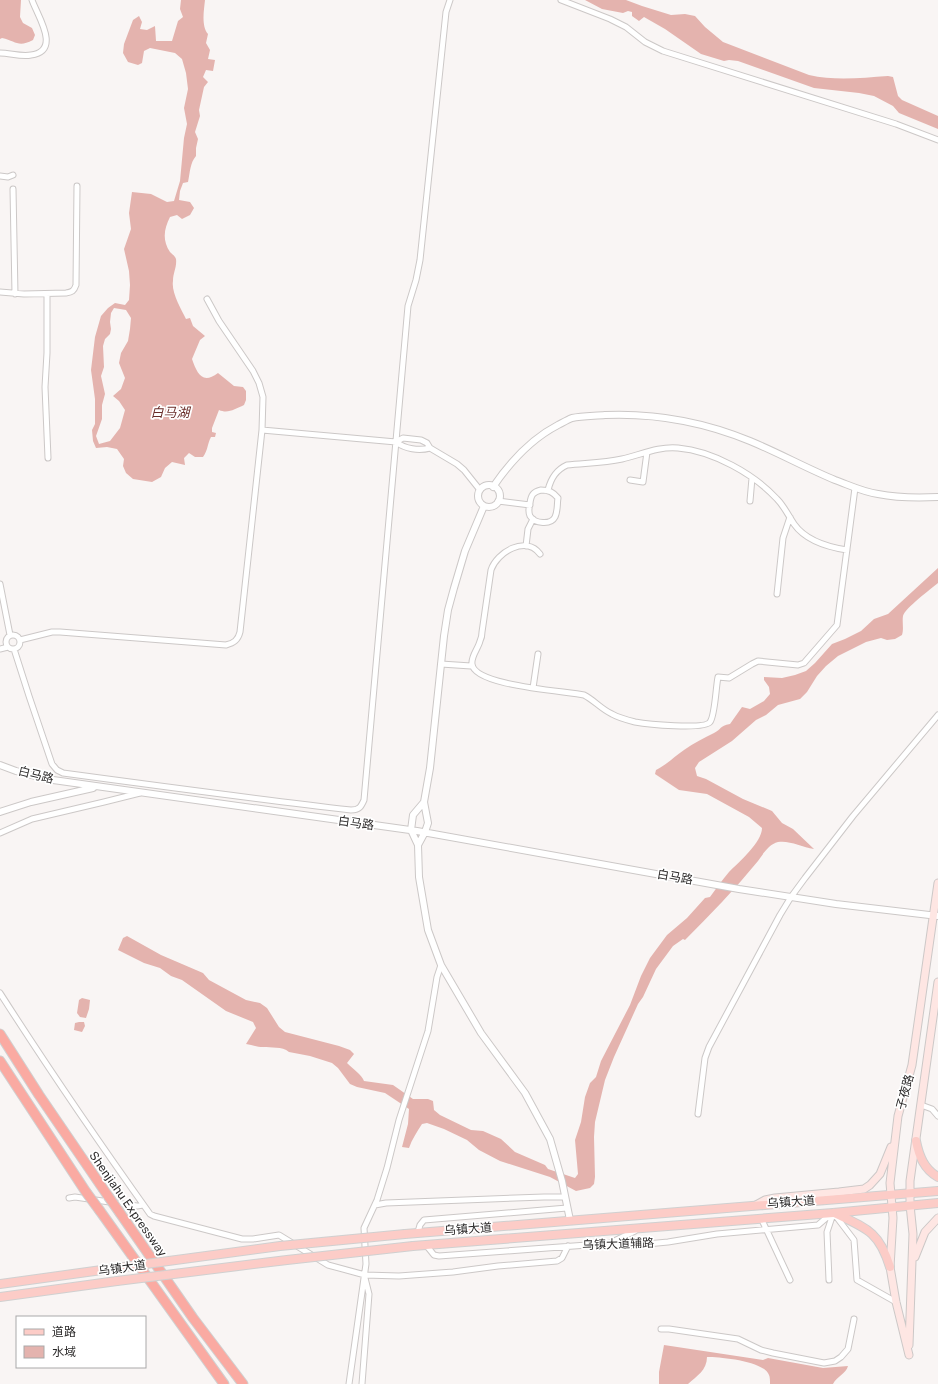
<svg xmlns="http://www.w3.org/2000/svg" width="938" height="1384" font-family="'Public Sans','Noto Sans SC',sans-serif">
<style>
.water{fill:#e4b3ae;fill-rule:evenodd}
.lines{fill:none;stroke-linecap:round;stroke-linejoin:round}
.minor-casing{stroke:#ccc8c7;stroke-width:7}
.tertiary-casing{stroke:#ccc8c7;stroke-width:8}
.secondary-casing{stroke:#ccc8c7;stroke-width:9}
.primary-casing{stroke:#d0d0d0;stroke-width:10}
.motorway-casing{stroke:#d0d0d0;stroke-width:11}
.minor{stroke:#fff;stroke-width:5}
.tertiary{stroke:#fff;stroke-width:6}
.secondary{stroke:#fee6e3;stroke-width:7}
.primary{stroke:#fcccc7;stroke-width:8}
.motorway{stroke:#faaaa2;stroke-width:9}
.primary-bridge-casing{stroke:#d0d0d0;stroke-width:10;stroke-linecap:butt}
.motorway-bridge-casing{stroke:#d0d0d0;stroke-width:11;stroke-linecap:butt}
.primary-bridge{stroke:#fcccc7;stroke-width:8}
.motorway-bridge{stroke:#faaaa2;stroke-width:9}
.labels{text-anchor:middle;stroke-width:3.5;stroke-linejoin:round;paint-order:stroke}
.street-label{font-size:12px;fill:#2a2828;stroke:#fff}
.water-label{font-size:13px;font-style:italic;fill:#692d29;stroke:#fff}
</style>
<rect width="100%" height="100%" fill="#f9f5f4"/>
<!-- water -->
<path class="water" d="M0,0H21L20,17L23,23L32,28L35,35L33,40C18,48 16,41 2,38L0,39Z
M181,0H205C204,10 201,26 208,34L206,43L210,50L208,59L215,60L213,71L206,70L203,77L208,82L204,87L199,110L200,116L195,132L198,139L196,148V156C190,163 190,172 188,182L183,183L180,191L179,200L190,202L194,208L190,215L182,219L177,215L170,217C164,229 162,240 170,252C172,254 175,256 176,259C177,267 173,273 173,281C171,292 181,309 186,319L190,318L193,326L205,336L200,340L192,359C197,373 202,385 218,373L234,386L243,387L246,391V400L244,405C235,409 228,414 219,410L212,428V432L216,433L215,437H211C207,445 208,450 203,457H195L189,453L184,458L185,465L172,462L165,468L161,477L152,482L133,479L126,473L123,466L124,459L117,449L107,447L96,448L93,441L92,430L95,424V399L91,370L95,337L101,316L108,308L115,303L125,305L129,300L130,285L129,271L124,249L131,229L129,213L132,192L151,194L167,202L174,201L180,181L184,138L187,124L184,108L188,89L186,73L182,59L175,53L150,48L144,51L142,63L138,65L128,62L123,53L124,44L133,20L139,16L142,22L140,29L147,30L155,26L156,41H172L178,21L183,17L180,9ZM114,308L126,310L131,318L130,329L128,341L121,353L119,363L125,378L121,389L113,396L119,401L125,410L120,428L110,441L99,444L96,436L102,419V405L105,394L101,376L104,367L103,346L105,339L110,334L111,329L110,322L111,313Z
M585,0H626L642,6L671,15L685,14L695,16L705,27L723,42L809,75C835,81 861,78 888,76L893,77L898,96L902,100L938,116V129L899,113L893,106L874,96L859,93L814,88L738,61L729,60L724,61L701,54L665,29L644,17L639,21L632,16V12L628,11L623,13L602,9Z
M938,568V583C931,589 905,608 903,616C902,622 904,629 902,635L895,639L887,640L881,638L866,642L838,656L826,666L817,676L807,692L800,699L778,705L766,715L756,720L732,741L699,762L695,768L697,776L706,779L743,799L772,811L782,823L793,829L814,849C802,847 789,840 778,842C769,844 763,854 758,861C735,889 710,915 685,940L683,939L673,946L656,969L643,997L638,1004L614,1057L605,1080L595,1122L594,1137L595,1177L594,1184L590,1188L576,1191L550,1177L500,1161L479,1150L467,1140L444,1129L427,1123L422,1124C417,1132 412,1139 409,1148L402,1147L408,1124L409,1109L385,1093L357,1087L350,1084L338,1068L332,1063L310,1056L289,1052C282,1046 271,1048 263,1047C257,1047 252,1045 246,1044L256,1028L253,1022L226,1011L182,980L171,976L160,968L144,963L118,950L123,938L127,936L161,955L203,973L209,980L246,1000L260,1003L267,1008L279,1027L285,1032L339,1046L350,1050L354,1054L347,1063C353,1069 362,1075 364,1081L393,1085L413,1099H428L433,1101L434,1110L440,1115L471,1130L483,1131L501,1139L515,1152L545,1165L548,1169L575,1178L578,1174L575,1140L581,1122L585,1097L590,1083L596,1077L601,1061L630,1005L641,976L650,958L667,935L687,918L705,898L710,897C716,889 722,880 729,872C739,862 762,842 762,828L749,817L707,794L679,790L655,774L656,770C666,765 674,757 684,750C694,743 704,738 714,733C722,729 719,726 730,724L742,707L750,709L764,701L770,694L769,687L764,680V677L782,678L795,675L806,671L815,663L832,644L845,639L861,631L874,619L888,614Z
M82,998L90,1000L89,1009L86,1018L80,1017L77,1013L79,1000Z
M79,1022H84L85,1026L82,1032L74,1030L75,1023Z
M664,1345L763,1360L768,1358L823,1368L848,1366C846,1374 837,1376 833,1384H770C770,1381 770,1377 769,1375C764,1361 721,1357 707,1357C707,1370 697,1376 688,1384H659V1372Z"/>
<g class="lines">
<defs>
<path id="minor" d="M561,0L610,19L626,27L645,42L663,51L896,124L938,140
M0,53C10,53 21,57 31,55C62,51 37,15 32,0
M0,176L8,177L13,175
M13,189L15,294
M0,292L24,294L66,293C72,292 74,291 76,285L77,186
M47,294V353L45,387L48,458
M262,430L396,442C405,449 419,451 430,448
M396,442L403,438L421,440L427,443L430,448L457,464L464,470L480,490
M630,480L643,482L647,452
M541,490C549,490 553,492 558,498C557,503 558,511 555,517C551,525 535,524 530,516C528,512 529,507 530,503C531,495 533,492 541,490Z
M548,490C551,478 556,470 567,465C586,463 604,463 622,459C640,455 659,446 678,448C713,451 754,474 777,499C784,506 788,515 794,524C806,541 827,547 847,550
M498,501L530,505
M750,501L752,478
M526,546L528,529L533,519
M540,554C526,535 497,552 491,570L482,632C482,635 481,639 480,641C478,649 471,656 472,664C474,686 565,691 584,695C594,700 601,709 612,714C619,718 627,720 635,722C646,724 704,730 710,722C715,716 716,686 718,677L729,678L752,664L758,661L798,665L804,663L837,625L855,488
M0,584L10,635
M777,594L783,538L790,517
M6 642a7 7 0 1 1 14 0a7 7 0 1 1-14 0Z
M20,640L52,632H60L226,645C234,643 238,640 240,632L262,430L263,397L259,383L253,371L219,321L207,299
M0,649L8,647
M14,649L29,696L52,764L57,770L63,773C159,786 255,799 351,810C359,810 361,807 364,800L408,306L416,280L420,260L446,12L450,0
M441,664L471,666
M533,688L538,654
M0,833L32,819L104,802L140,793
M0,993C48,1068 98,1141 150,1214L154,1216L242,1239H253L279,1235L328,1265L365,1275L399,1276L453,1272L498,1266L557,1261L562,1258L568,1246
M921,1105L932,1109L938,1116
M698,1114L705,1058L709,1047L780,915L791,897L805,878L853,816L938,715
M69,1198L75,1197L137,1206L143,1205
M375,1205L386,1203L544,1197H565
M835,1215L854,1240L857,1280L896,1302
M761,1218L790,1280
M418,1232L420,1225L424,1220L567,1208
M608,1244L635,1231
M426,1245L434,1255L439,1256L587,1245L607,1244L626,1246L668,1242L717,1234L818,1225L832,1213
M829,1280L827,1232L833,1214
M661,1329H669L738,1339L761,1350L773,1353L824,1363L835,1361L841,1357L848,1349L854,1319
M349,1384L366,1264L364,1228L377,1200L387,1168L399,1120L428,1031L437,977L441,965
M362,1384L369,1294L365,1278"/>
<path id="tertiary" d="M478 496a11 11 0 1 1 22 0a11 11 0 1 1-22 0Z
M493,487C510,462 531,439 558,425C562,423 567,420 572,418C582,416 594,416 605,415C654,413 704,422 750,441C779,453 806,468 835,480C849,485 863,492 878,494C898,498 918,498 938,497
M0,765L16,771L46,779L417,831L739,889L836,904L938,916
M424,802L413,815L411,830L418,845L419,877L428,930L441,965L481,1033L525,1093L550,1139L562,1181L570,1220
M0,812L31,802L93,788
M418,845L425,832L428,823L424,802L430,768L444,636L448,610L454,588L465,551L484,506"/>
<path id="secondary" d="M756,1205L765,1200L775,1198L839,1192L864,1189L870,1185L880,1174L891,1147
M915,1257L925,1232L938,1218
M909,1345L913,1234L910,1205V1181L938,982
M909,1355L896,1302L890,1267L893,1218L890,1183L898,1116L912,1065L938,883"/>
<path id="primary" d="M916,1141C919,1156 924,1169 938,1177
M834,1213C866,1228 879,1231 890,1267
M405,1234L938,1191
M413,1246L833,1213L938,1203
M0,1284L109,1269
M0,1297L117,1281"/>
<path id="motorway" d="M0,1034L39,1095L108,1196
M0,1061L86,1192
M100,1211L224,1384
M120,1213L193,1318L243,1384"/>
</defs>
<!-- minor casing -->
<use href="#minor" class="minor-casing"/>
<!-- tertiary casing -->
<use href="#tertiary" class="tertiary-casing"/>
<!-- secondary casing -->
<use href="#secondary" class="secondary-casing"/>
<!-- primary casing -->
<use href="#primary" class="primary-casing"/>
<!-- motorway casing -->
<use href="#motorway" class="motorway-casing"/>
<!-- minor -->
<use href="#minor" class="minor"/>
<!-- tertiary -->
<use href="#tertiary" class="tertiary"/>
<!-- secondary -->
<use href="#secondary" class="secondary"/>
<!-- primary -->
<use href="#primary" class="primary"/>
<!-- motorway -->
<use href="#motorway" class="motorway"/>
<defs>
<path id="primary-bridge" d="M109,1269L280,1246L405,1234
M117,1281L287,1260L413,1246"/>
<path id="motorway-bridge" d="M86,1192L100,1211
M108,1196L120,1213"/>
</defs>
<!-- primary-bridge casing -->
<use href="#primary-bridge" class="primary-bridge-casing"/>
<!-- motorway-bridge casing -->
<use href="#motorway-bridge" class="motorway-bridge-casing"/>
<!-- primary-bridge -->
<use href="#primary-bridge" class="primary-bridge"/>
<!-- motorway-bridge -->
<use href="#motorway-bridge" class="motorway-bridge"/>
</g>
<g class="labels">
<!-- street labels -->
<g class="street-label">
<text transform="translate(36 775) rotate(14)" y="4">白马路</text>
<text transform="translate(356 823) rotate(8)" y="4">白马路</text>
<text transform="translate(675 877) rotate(10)" y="4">白马路</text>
<text transform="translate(905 1092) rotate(-75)" y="4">子夜路</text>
<text transform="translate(791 1202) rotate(-4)" y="4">乌镇大道</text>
<text transform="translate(128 1204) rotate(55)" y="4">Shenjiahu Expressway</text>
<text transform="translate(468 1229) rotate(-4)" y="4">乌镇大道</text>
<text transform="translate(618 1244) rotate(-2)" y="4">乌镇大道辅路</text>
<text transform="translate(122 1268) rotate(-8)" y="4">乌镇大道</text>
</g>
<!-- water labels -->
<g class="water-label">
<text x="170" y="417">白马湖</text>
</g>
</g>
<!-- legend -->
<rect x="16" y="1316" width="130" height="52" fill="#ffffff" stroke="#aaa9a9"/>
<rect x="24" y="1329" width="20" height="6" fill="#fcccc7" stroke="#aaa9a9"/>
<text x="52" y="1336" font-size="12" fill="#2a2828">道路</text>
<rect x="24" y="1346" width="20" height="12" fill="#e4b3ae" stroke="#aaa9a9"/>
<text x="52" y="1356" font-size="12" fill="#2a2828">水域</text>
</svg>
